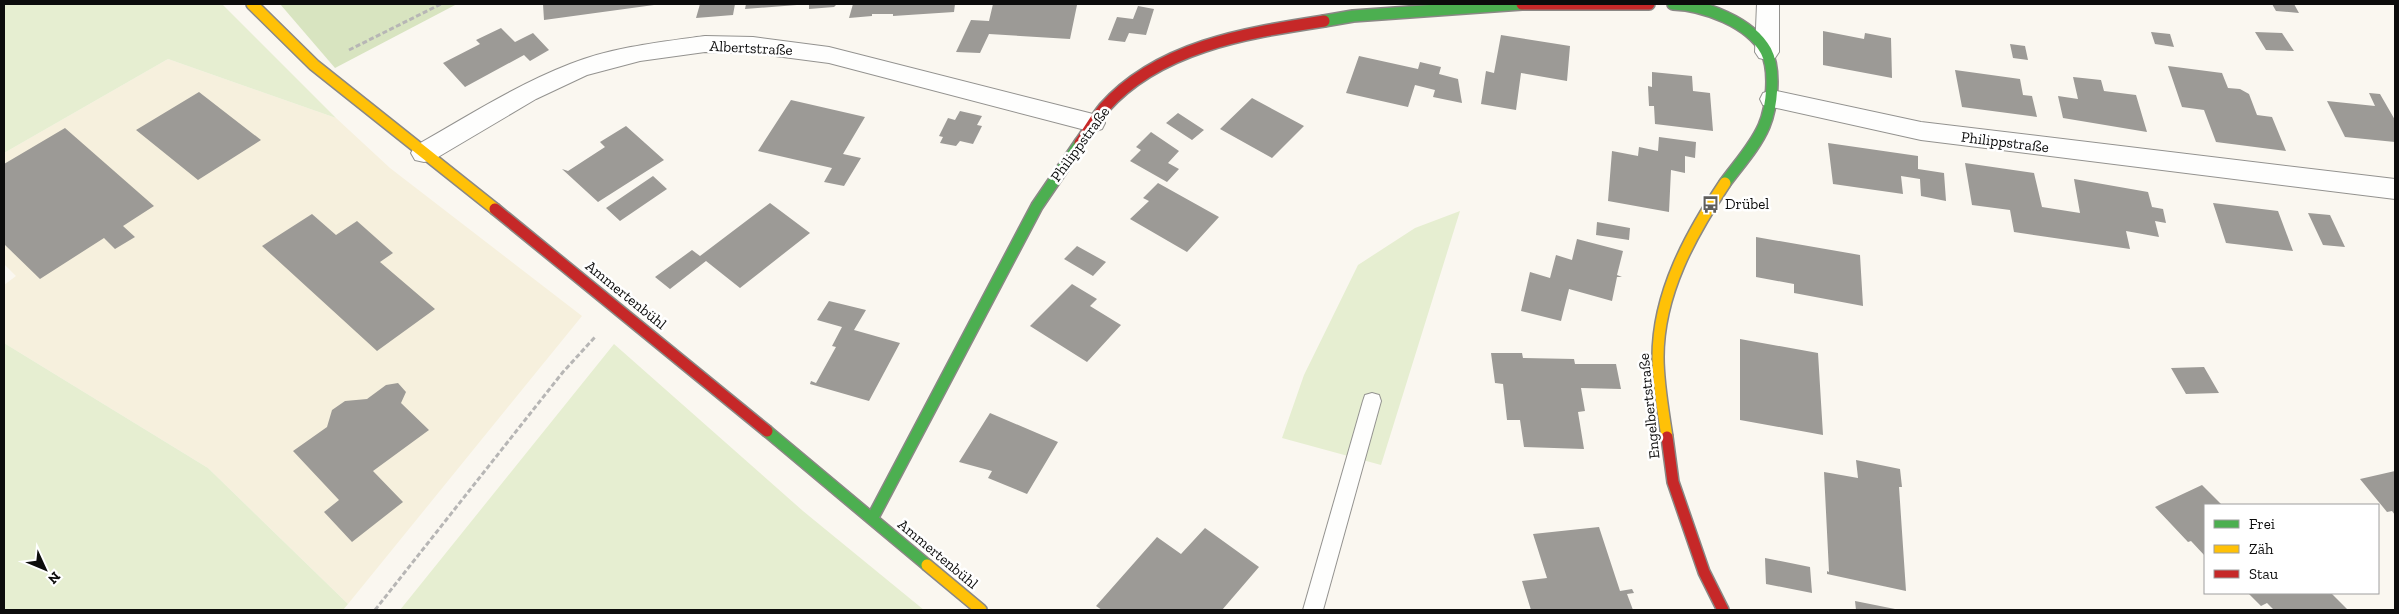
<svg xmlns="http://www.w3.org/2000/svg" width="2399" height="614" font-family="'Zilla Slab',serif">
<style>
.farmland{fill:#f6f0dd}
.green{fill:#e6eed1}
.forest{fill:#d8e4c0}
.building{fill:#9c9a96}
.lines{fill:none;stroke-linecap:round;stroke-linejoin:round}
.lane-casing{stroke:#93928f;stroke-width:2}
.street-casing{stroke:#93928f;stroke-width:2}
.fast-casing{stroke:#8a8885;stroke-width:14}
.slow-casing{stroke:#8a8885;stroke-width:14}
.jam-casing{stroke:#8a8885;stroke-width:14}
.path{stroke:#b7b6b5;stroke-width:3;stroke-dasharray:5 2.5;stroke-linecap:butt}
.lane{fill:#fefefd;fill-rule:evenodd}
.street{fill:#fefefd;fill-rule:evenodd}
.fast{stroke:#4caf50;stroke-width:11}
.slow{stroke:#ffc107;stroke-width:11}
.jam{stroke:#c62828;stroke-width:11}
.labels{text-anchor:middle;stroke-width:5;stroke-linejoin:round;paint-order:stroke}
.street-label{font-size:15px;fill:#0c0c0c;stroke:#fff}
.poi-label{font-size:15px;fill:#0c0c0c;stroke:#fff;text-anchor:start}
</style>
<rect width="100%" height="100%" fill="#faf7f0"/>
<!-- farmland -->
<path class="farmland" d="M168,59L336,118L390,168L582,316L348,604L208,468L4,343V285L16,276L4,264V153Z"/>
<!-- green -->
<path class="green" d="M4,4H222L336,118L168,59L4,153Z
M1460,211L1381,465L1282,438L1304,375L1358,265L1415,228Z
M4,343L208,468L348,604L343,610H4Z
M614,344L803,511L924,610H400Z"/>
<!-- forest -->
<path class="forest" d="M280,4H457L335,68Z"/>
<!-- building -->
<path class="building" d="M543,4H654V5L544,20Z
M700,4H735L733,15L696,18Z
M746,4H797V5L745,9Z
M809,4H837L834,7L809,9Z
M853,4H955L954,12L893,16V14H872V16L849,18Z
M993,4L1077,5L1070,39L989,34L980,53L956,52L971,20L989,21Z
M2272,4H2294L2299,13L2276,11Z
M1138,6L1154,9L1146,35L1129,33L1125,42L1108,40L1117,17L1133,19Z
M501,28L515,42L533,33L549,50L530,61L524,55L465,87L443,63L480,44L476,40Z
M1823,31L1864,39L1865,33L1891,38L1892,78L1823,65Z
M2151,32L2170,34L2174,47L2155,44Z
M2255,32L2282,33L2294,51L2266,50Z
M1501,35L1570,46L1567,81L1521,73L1516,110L1481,104L1486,71L1494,73Z
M2010,44L2025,46L2028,60L2013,58Z
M1359,56L1418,69L1420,62L1441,67L1439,74L1458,79L1462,103L1433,97L1435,90L1415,85L1408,107L1346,93Z
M2168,66L2222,73L2228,88L2240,89L2249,94L2257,115L2272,117L2286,151L2216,142L2204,110L2182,107Z
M1955,70L2020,79L2023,95L2032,96L2037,117L1962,107Z
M1652,72L1692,76L1693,91L1710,93L1713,131L1655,124L1654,106H1649L1648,86L1652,87Z
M2073,77L2101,80L2104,91L2136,95L2147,132L2063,118L2058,96L2078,99Z
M199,92L261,140L198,180L136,130Z
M2369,93L2380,94L2395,120V142L2345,137L2327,101L2375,106Z
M1252,98L1304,126L1272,158L1220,129Z
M791,100L865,117L843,154L861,158L844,186L824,182L832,168L758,151Z
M960,111L982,116L977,125L982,126L973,144L960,141L956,146L940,143L943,137L939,136L948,118L955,120Z
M1178,113L1204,130L1192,140L1166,123Z
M626,126L664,160L598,202L562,169L568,171L605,147L600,142Z
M65,128L154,206L123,226L135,237L115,249L104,238L40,279L4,244V164Z
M1151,132L1179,151L1168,163L1179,169L1167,182L1130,161L1141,150L1136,147Z
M1659,137L1696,142L1695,158L1685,156V173L1671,170L1669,212L1608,201L1612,151L1638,156L1639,147L1658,151Z
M1828,143L1918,156V169L1944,173L1946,201L1921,196L1920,179L1901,176L1903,194L1833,184Z
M1965,163L2034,173L2042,207L2080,213L2074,179L2148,192L2152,207L2163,209L2166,223L2155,221L2159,237L2126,231L2130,249L2014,232L2010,210L1972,205Z
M653,176L667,189L620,221L606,208Z
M1158,183L1219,217L1187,252L1130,219L1149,201L1143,198Z
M770,203L810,233L740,288L706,261L670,289L655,277L692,250L700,256Z
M2213,203L2278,211L2293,251L2226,243Z
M2308,213L2330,215L2345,247L2323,245Z
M312,214L336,235L357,221L393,253L380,262L435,309L377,351L262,246Z
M1597,222L1630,228L1629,240L1596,235Z
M1756,237L1860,255L1863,306L1794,293V284L1756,277Z
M1577,239L1623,251L1617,275L1622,277H1617L1612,301L1569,289L1561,321L1521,311L1530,272L1550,278L1556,255L1572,260Z
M1077,246L1106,262L1093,276L1064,259Z
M1072,284L1097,299L1090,306L1121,325L1087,362L1030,326Z
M829,301L866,310L854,330L900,343L869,401L810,384L811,381L816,383L836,347L832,346L842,327L817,320Z
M1740,339L1818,353L1823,435L1740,420Z
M1491,353H1522L1523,358L1574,359L1575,364H1616L1621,389L1581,388L1585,411L1578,412L1584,449L1524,447L1520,420H1507L1503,384L1495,383Z
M2204,367L2219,393L2186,394L2171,368Z
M398,383L406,392L401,403L429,430L373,471L403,502L352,542L324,512L339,500L293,451L327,427L332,410L345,401L367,399L386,385Z
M990,413L1058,442L1027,494L988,478L992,471L959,462Z
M1856,460L1900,469L1902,487H1899L1906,591L1827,574V571L1829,572L1824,472L1858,478Z
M2395,471V515L2392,511L2387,512L2360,479Z
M2202,485L2222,505H2205V556L2191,541L2188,542L2155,507Z
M1599,527L1620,591L1632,589L1634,593L1627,594L1633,610H1531L1522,581L1547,578L1533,534Z
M1205,528L1259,567L1222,610H1102L1096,606L1157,537L1181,554Z
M1765,558L1810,567L1812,593L1766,584Z
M2248,593H2331L2348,610H2274L2267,603L2261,606Z
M1855,601L1895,609V610H1856Z"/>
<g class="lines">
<defs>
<path id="lane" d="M1372,393L1379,395L1381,401L1323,610H1303L1363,401L1365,395Z"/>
<path id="street" d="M1757,4H1779V52L1775,58L1767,60L1759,58L1755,52Z
M705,36L753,37L829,47L1093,114L1102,117L1105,123L1102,129L1093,132L829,63L753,53L705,52L640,61L587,75L536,99L433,160L424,162L415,160L411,153L415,146C466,117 516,85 570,64C613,47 660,42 705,36Z
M1772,90L1921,122L2395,179V199L1921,140L1763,105L1760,99L1763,93Z"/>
<path id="fast" d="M1673,4C1704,5 1750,22 1766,51C1776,70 1772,107 1764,126C1755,147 1738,165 1725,183
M1324,21L1353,16L1522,4
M767,431L927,565
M872,519L1037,206L1080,143"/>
<path id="slow" d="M252,4L314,65L495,209
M1667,437C1663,410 1658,384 1658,357C1658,293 1691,234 1725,183
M927,565L981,610"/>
<path id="jam" d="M1522,4H1649
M1080,143C1088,132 1095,119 1104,108C1159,46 1247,33 1324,21
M495,209L767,431
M1667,437L1673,482L1704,572L1723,610"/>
</defs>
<!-- lane casing -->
<use href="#lane" class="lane-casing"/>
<!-- street casing -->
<use href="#street" class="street-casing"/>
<!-- fast casing -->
<use href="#fast" class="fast-casing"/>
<!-- slow casing -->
<use href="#slow" class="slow-casing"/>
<!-- jam casing -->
<use href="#jam" class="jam-casing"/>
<!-- path -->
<path class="path" d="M349,50L441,4
M375,610L563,372L596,336"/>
<!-- lane -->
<use href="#lane" class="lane"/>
<!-- street -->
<use href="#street" class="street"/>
<!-- fast -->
<use href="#fast" class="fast"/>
<!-- slow -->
<use href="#slow" class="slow"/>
<!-- jam -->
<use href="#jam" class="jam"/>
</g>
<!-- icons -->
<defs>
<symbol id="bus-bare" viewBox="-9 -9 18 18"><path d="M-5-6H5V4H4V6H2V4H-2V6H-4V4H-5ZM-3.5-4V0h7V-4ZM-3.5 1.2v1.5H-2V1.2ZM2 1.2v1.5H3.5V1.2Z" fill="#5f5e5c" stroke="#fff" stroke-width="2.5" paint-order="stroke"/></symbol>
</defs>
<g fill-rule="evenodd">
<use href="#bus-bare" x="1698" y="192" width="25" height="25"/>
</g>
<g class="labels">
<!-- street labels -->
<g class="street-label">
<text transform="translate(751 48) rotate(3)" y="5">Albertstraße</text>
<text transform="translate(2005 142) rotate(7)" y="5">Philippstraße</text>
<text transform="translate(1080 144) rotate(-54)" y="5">Philippstraße</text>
<text transform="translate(626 295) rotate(39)" y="5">Ammertenbühl</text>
<text transform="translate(1649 406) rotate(-96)" y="5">Engelbertstraße</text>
<text transform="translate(938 554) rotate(40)" y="5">Ammertenbühl</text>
</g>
<!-- poi labels -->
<g class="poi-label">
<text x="1725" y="209">Drübel</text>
</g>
</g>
<!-- border -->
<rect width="2399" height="614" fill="none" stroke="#0c0c0c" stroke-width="10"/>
<!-- legend -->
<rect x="2204" y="504" width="175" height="90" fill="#ffffff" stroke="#9e9e9e"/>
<rect x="2214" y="520" width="25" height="8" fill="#4caf50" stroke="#9e9e9e"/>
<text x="2249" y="529" font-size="15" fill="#0c0c0c">Frei</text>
<rect x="2214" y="545" width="25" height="8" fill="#ffc107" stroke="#9e9e9e"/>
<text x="2249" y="554" font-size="15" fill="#0c0c0c">Zäh</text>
<rect x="2214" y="570" width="25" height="8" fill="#c62828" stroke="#9e9e9e"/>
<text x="2249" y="579" font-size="15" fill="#0c0c0c">Stau</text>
<!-- north arrow -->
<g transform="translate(45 569) rotate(134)" stroke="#ffffff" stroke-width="4" paint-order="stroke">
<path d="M0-4L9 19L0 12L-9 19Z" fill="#0c0c0c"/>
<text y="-8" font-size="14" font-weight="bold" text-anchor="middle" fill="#0c0c0c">N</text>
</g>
</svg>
